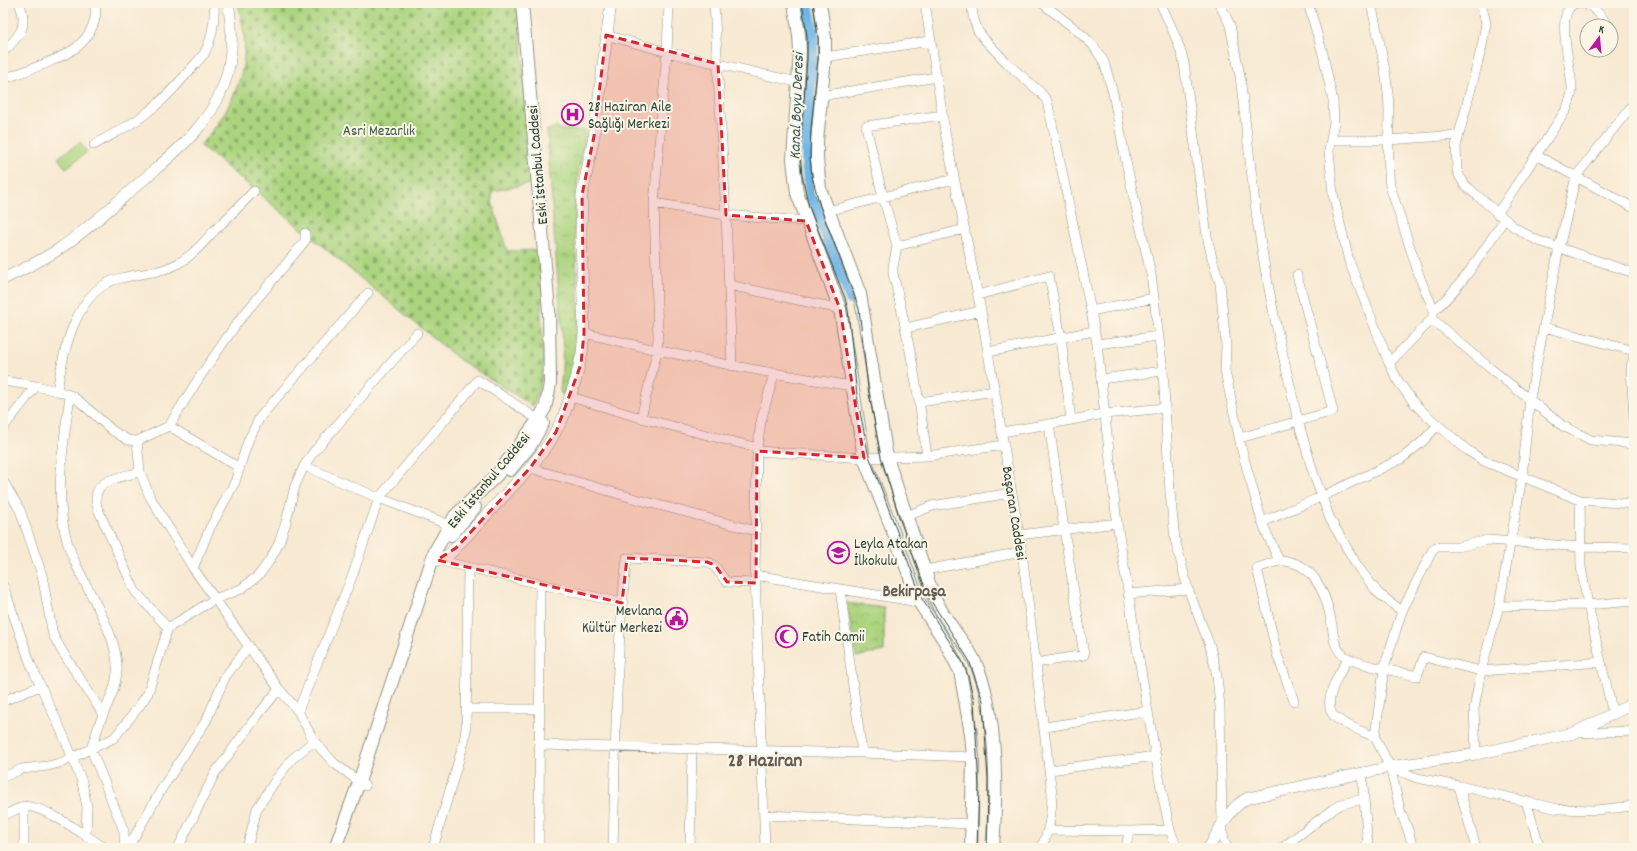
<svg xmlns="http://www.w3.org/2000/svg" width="1637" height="851" font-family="Dekko,sans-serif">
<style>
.cemetery{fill:url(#cemetery-stones);stroke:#66885a}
.park{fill:url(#park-crowns);stroke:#66885a}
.pitch{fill:#acd47f;stroke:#66885a}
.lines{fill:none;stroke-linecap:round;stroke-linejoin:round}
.canal{stroke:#6eb6e6;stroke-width:12}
.minor-casing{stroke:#8c9383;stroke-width:10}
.tertiary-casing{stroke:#8c9383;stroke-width:12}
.secondary-casing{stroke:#8c9383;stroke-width:14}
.minor{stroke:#fff;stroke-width:9}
.tertiary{stroke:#fff;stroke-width:11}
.secondary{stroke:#fff;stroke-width:12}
.tram{stroke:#1f3d34;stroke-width:1}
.marked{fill:#d62828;fill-opacity:0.2;stroke:#d62828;stroke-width:3;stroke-dasharray:8 5;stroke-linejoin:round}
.labels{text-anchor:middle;stroke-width:4;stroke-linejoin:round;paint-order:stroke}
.poi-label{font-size:15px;fill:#1f3d34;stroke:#fcf5e5;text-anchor:start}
.park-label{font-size:15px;fill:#3b5b43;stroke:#fcf5e5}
.street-label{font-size:15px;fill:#1f3d34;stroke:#fcf5e5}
.water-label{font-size:16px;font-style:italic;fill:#335b60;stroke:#fcf5e5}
.quarter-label{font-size:17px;font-weight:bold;fill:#625c54;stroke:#fcf5e5}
.district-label{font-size:19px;font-weight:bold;fill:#625c54;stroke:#fcf5e5}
</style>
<defs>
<pattern id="cemetery-stones" width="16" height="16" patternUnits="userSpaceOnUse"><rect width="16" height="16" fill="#acd47f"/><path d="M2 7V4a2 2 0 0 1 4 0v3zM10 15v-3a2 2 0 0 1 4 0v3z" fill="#8bad69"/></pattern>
<pattern id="park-crowns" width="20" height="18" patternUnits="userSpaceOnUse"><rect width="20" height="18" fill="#acd47f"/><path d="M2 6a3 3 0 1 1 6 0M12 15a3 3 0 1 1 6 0" fill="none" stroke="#8bad69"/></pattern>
</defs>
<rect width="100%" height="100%" fill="#fcf5e5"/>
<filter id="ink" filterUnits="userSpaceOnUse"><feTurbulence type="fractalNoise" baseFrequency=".025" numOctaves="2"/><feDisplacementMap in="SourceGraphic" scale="8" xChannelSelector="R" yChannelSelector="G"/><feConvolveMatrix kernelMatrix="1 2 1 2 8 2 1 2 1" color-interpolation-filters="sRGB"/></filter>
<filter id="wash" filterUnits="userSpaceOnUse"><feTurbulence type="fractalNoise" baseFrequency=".012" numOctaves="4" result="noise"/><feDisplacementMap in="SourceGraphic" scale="16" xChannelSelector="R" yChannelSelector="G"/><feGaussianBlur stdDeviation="0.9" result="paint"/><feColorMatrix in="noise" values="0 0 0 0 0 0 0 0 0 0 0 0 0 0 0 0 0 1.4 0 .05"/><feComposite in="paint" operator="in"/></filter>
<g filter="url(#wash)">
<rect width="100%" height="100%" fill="#f8e9d2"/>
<!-- cemetery -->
<path class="cemetery" d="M238,3H518L533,183L492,191V202L507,251L542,250L544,282L541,311L544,358L541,383L533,406L460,360L200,145C221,123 241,90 244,58C246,39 242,21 238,3Z"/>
<!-- park -->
<path class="park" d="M557,127H558V129L583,131L584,130H586C583,152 577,174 576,197C572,241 580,285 578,328C577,351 571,373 564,394H561L560,390C566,350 560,310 557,269C553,223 550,177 547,130Z
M847,603L884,608V651L856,657Z"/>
<!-- pitch -->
<path class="pitch" d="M80,142L87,152L66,168L58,158Z"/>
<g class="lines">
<!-- canal -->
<path class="canal" d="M807,3L813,34L807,134V166L811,194L851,299"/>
</g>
</g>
<g filter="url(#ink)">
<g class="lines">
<defs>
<path id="minor" d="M714,3L726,215L732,366
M925,3L945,132L981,311L1022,552L1052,794C1052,813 1050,830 1041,848
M971,3L974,20L978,31L985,40L1009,65L1040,92L1047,101L1052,123L1091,311L1097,344L1117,523L1136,641L1161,788L1170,830L1177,848
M1042,3L1079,32L1093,45L1104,62L1113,93L1126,162L1151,274L1163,371L1170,492L1175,539L1188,589L1210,646L1217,676L1220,707L1222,826L1224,840L1228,848
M1160,3C1170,23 1179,42 1184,63L1207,236L1213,262L1220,283L1226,346L1225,371L1242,451L1262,522L1279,561
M1219,3L1230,25L1240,76L1257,220L1265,268L1275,320L1298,421L1314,475L1330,519L1358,567L1378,593L1402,611
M1308,3L1323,54L1333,101L1334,122L1329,151L1333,194L1349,261L1389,363L1398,381L1414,403L1424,413L1467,450L1484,461L1580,500L1634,504
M1371,3C1378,37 1388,74 1389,109C1389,135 1387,160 1390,186L1421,281L1434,310L1432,319L1389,363
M1481,3L1486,23L1482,46L1456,146L1457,170L1460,177L1465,185L1514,227L1536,240L1634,273
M606,35L667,52L797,82
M3,52C20,36 29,26 19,3
M825,57L930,41
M3,79C25,71 58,61 77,47C89,37 100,18 94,3
M820,96L937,77
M1331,140H1388L1459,135
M94,145C112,134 133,125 149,111C170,95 187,73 204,54C213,38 215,21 214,3
M1536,155L1634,208
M254,191C241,205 227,218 213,232C204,242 194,254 182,261C164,273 142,273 121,278C75,288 63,353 57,391L70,395L78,400L113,431L128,440L137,441L169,426L199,378L237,323L305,241V233
M654,203L726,215L806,221
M828,211L954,179
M1497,214L1566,110C1569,103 1572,97 1572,89C1573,73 1550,2 1580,3C1593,4 1601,16 1608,25
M897,246L965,229
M729,285L840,309
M978,295L1049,276L1061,337L1071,420L1049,424L1064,529L1084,655L1036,663
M1434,310C1463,286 1483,251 1504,220
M1091,311L1154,298
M1432,319L1491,369L1563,426L1591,440L1634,444
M1544,327L1634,351
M906,328L981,311
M417,333L312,454L304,466L379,498L455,527
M584,333C672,355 761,372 852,386
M1097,344L1159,336
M988,352L1094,331
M1634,357L1631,367L1634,418
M1101,379L1163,371
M3,381L36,386
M70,395C64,441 54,491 66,537C76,579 120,630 117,672C116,688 109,700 103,715C98,726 95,738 91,749L124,831V848
M571,397L641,418L758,448
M920,402L995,391
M641,418L657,351L658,338L654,203L667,52L669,3
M1071,420L1104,414L1165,408
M169,426L240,468
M3,428L36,386L57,391
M1002,432L1049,424
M1240,438L1333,411L1297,275
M137,441L140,472L150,497L193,568L279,689L298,711L314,741L334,763L365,786
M757,451L864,458L927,456C919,394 908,334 893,273V267L897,246L883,197L866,126L942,115
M927,456L1004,445
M530,468L636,499L756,531
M140,472C119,478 90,478 97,507L135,591L168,628L215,599L241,589L259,575L270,560L279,543L286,522L295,486L304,466
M3,481L20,510L42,575L53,635L62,651L103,714
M1580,500L1581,567L1588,605L1613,714
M907,516L932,506L1011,493
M1262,522L1321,497L1401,459L1422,442L1438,425
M1019,535L1117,523
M437,560L622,603
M193,568L210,528L235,482L248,441L260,417L368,293
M925,570L1022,552
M755,575L919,602
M3,585L31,665L65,739L82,782L87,807L86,836
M840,589L862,753
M1128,594L1188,589
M1499,606L1588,605L1634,601
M1348,659C1340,672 1321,702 1334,716C1343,725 1364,732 1375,737
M3,701L40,686
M1294,701L1277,654L1257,568C1264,566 1273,562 1280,561C1312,560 1326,593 1331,620C1334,633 1332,644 1342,654C1352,665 1401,672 1417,676L1424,657L1481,671L1601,662
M466,709H539
M298,711L353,574L379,498L478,380L542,422
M1045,727L1147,711
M1576,733L1634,731
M539,745L862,753L973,757
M1476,754L1474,709L1481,671L1499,606L1522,477L1530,398L1559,248L1576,176L1634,103
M1390,767L1417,778L1459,786L1558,809L1596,810L1634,806
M1050,770L1156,756
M1362,773L1368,848
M3,777L22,769L48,766L63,762L114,738L138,708L148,693L168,628
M1459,786L1476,848
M1526,801L1540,848
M764,815L972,824
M3,816C9,813 16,809 23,807C42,802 88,839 106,848
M1049,830L1129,831L1170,830
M24,848V806
M128,848L161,790L206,721L225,677L249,646
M178,848L215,773L254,720L279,689
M247,848L257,809L277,778L292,759L314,741
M433,848L464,742L466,729L468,568
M539,848L540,584
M613,848C616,752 615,654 627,558L707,562C717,564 719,575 727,582L756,583
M690,848L692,749
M765,848L755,575L757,451L761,421L774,374
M1126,848L1129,831
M1282,848L1333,809L1342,804L1363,799
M1413,848L1408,830L1401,813L1390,767L1375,737L1384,668L1402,611L1432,551L1436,547H1458L1488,540L1581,547L1634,548"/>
<path id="tertiary" d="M3,279C22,270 41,261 59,249C89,229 116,203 143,180C174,153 208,127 223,87C233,61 233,30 228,3
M431,560H437L450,554L530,468L548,445L563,418L576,379L582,353L584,333L581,232L582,195L594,136L611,3
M1209,848C1219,830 1229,807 1248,798L1390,767L1476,754L1574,733L1634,703"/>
<path id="secondary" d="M794,3L799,35L800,51L793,160L797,193L840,309L864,458L891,526L919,602L945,642L960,671L971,734L973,757L971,848
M820,3L825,38V57L817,141V159L820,189L860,294L887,458L933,595C938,605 943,615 950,624C958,637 969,648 975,662C998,710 997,796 993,848
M510,470L530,446L543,423
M451,535L475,507
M335,848L359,782L435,551L455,516L497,475L538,420L545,408L548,395L550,383L549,311L522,3"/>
</defs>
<!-- minor casing -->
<use href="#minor" class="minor-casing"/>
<!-- tertiary casing -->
<use href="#tertiary" class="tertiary-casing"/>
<!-- secondary casing -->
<use href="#secondary" class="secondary-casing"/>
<!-- minor -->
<use href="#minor" class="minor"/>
<!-- tertiary -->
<use href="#tertiary" class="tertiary"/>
<!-- secondary -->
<use href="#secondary" class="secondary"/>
<!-- tram -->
<path class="tram" d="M802,3L807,36V59L800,154L802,175L809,207L845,298L848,310L857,396L868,453L922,599L962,661L968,676L974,701L979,787L977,848
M813,3L818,38V59L811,129L810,157L812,176L820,206L854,294L859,309L868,388L881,457L900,520L929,598L969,660L983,701L988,779L987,848"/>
</g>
</g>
<!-- marked area -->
<path class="marked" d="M606,35L718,64L726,215L806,221L840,309L864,458L757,451L756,583L727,582L715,565L707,562L627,558L622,603L437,560L456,548L530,468L556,432L581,364L584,333L582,195L594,136Z"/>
<!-- icons -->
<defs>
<symbol id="hospital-ring" viewBox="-11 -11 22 22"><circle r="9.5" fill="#fcf5e5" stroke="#b5179e" stroke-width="1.5"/><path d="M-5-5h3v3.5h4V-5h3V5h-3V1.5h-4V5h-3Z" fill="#b5179e"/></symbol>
<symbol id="school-ring" viewBox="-11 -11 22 22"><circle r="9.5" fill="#fcf5e5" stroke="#b5179e" stroke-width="1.5"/><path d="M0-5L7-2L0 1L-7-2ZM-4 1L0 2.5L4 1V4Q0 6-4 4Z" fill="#b5179e"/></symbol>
<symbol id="civic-ring" viewBox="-11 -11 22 22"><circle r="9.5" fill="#fcf5e5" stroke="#b5179e" stroke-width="1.5"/><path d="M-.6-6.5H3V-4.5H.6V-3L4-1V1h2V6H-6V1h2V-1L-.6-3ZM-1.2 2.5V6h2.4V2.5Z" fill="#b5179e"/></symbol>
<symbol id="mosque-ring" viewBox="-11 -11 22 22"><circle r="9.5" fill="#fcf5e5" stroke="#b5179e" stroke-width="1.5"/><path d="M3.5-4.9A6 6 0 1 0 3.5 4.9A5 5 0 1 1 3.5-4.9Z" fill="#b5179e"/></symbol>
</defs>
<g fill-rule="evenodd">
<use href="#hospital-ring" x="560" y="102" width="25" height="25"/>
<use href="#school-ring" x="826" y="540" width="25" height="25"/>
<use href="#civic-ring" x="664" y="606" width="25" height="25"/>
<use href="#mosque-ring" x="774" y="624" width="25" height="25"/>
</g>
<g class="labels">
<!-- poi labels -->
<g class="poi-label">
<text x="588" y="111">28 Haziran Aile<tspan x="588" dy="17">Sağlığı Merkezi</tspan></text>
<text x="854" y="548">Leyla Atakan<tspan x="854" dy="17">İlkokulu</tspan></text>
<text x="662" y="615" text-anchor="end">Mevlana<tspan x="662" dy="17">Kültür Merkezi</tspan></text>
<text x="802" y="641">Fatih Camii</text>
</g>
<!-- park labels -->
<g class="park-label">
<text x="379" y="135">Asri Mezarlık</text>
</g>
<!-- street labels -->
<g class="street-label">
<text transform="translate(537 165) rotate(-95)" y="5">Eski İstanbul Caddesi</text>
<text transform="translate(488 480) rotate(-50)" y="5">Eski İstanbul Caddesi</text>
<text transform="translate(1015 513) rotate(81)" y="5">Başaran Caddesi</text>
</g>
<!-- water labels -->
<g class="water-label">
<text transform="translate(795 106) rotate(-88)" y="6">Kanal Boyu Deresi</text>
</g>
<!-- quarter labels -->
<g class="quarter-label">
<text x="914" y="596">Bekirpaşa</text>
</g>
<!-- district labels -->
<g class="district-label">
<text x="765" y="766">28 Haziran</text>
</g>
</g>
<!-- margin -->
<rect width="1637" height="851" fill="none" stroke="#fcf5e5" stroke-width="16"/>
<!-- north arrow -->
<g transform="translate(1599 38) rotate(16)"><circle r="19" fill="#fcf5e5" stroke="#a4ab9e"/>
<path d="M0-3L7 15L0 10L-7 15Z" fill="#b5179e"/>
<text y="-6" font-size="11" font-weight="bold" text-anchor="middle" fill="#1f3d34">K</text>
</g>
</svg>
